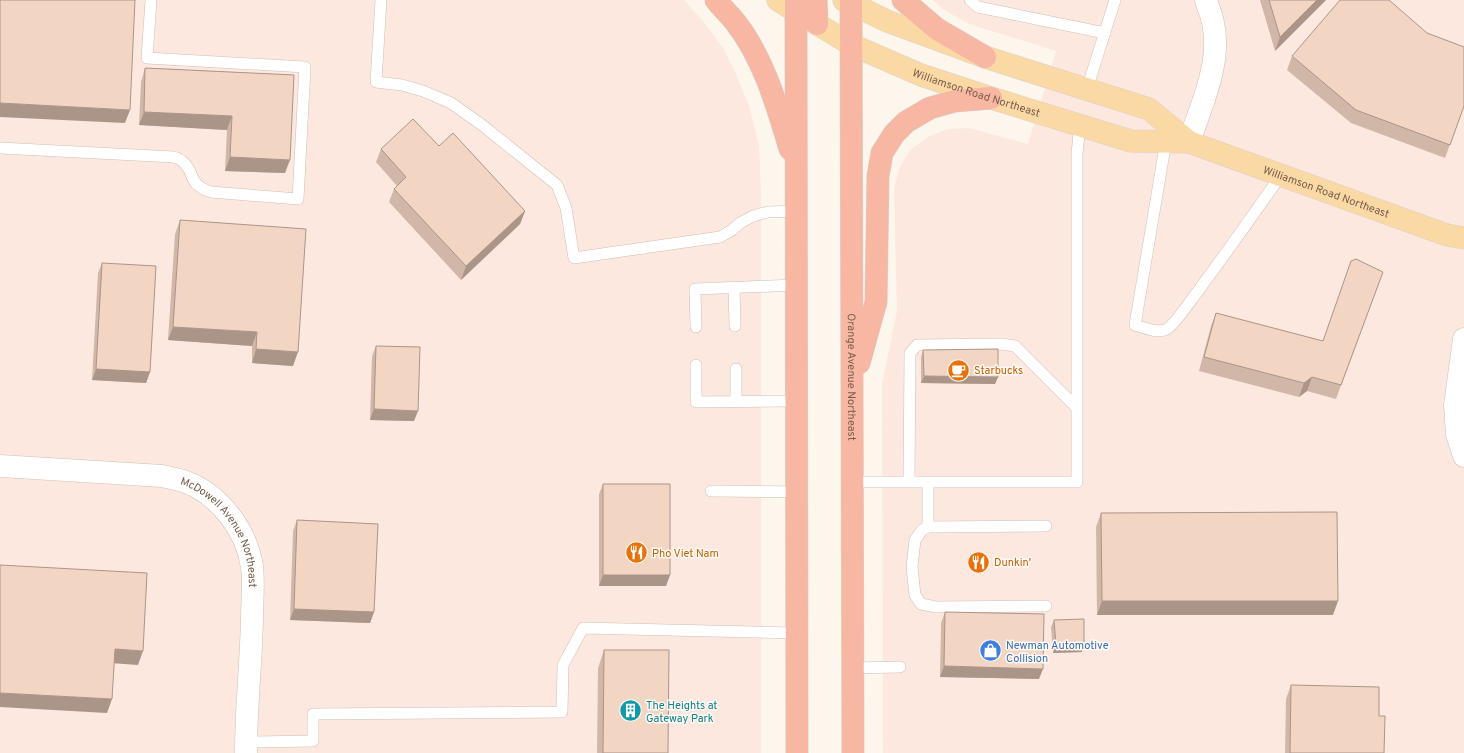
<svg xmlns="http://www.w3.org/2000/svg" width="1464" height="753" font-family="Overpass,sans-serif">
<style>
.commercial{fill:#fde8e0}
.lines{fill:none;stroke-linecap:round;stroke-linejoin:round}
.lane-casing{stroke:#d1beb0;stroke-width:12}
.street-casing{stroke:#d1beb0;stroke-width:23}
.primary-casing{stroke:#dad1cd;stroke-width:23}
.highway-casing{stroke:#dad1cd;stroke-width:23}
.lane{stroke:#fff;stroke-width:11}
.street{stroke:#fff;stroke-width:22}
.primary{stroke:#fbd9a5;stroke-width:22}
.highway{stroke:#f7b7a3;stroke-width:22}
.wall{fill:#d1b7a8}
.shaded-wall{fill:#aa9588}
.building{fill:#f3d5c3;stroke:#aa9588}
.labels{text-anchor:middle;stroke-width:3;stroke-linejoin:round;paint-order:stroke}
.street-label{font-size:11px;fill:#7a5c4d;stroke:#fffaf3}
.food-label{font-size:11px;fill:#c56008;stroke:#fffaf3;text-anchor:start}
.shop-label{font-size:11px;fill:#366cbe;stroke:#fffaf3;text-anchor:start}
.culture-label{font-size:11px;fill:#0d838f;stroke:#fffaf3;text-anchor:start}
</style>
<rect width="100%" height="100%" fill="#fdf6ec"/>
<!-- commercial -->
<path class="commercial" d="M0,0H684L704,22L723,48L737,76L749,106L759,145L761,191V753H0Z
M933,0H1464V753H883L882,384L897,311L894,187L900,167L911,149L928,137L948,129L969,128L1028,144L1056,51L969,24L944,10Z"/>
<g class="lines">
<defs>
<path id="lane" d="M381,0L376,82L402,85L423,91L451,103L482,125L557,185L566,208L574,258L720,237L732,230L740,223L753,216L768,212L797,211
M970,0L978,7L1105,33
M1087,89L1115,0
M1166,141L1135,325C1144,328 1158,334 1167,329C1177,322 1190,301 1198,291C1226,253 1254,214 1281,175
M0,148L174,157C176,158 180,159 182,161C197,173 185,183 211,192L298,199L305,67L147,58L151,0
M734,288L735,326
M696,327L695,289L797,285
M696,365V402L796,401
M736,369V402
M851,482H1077V153L1080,126
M909,482L910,353L917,345L1001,344L1015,346L1077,408
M711,491L796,492
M928,527V482
M1046,606L936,607L921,604L915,595L912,567L915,540L922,530L928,527L1046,526
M852,668L900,667
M246,742L313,741V714L562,712L563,665L583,628L796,633"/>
<g id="street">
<path d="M1189,142C1201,106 1222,62 1213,23C1212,15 1208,8 1206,0"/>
<path d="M1464,339L1455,405L1457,434L1464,456"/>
<path id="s1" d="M0,466L162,476C170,478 178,479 186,482C220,495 247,531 252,567C254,584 252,602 252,619C251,664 246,708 246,753"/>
</g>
<g id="primary">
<path id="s2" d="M778,0L797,12L852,45L921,75L991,98L1131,141L1189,142L1447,235L1464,238"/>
<path d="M844,0L887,21L985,57L1149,109L1189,142"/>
</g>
<g id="highway">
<path d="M716,0C722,8 730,15 736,23C764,59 777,106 790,149"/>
<path d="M796,0L797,753"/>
<path d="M816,0L817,24"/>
<path id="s3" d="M851,0L853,753"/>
<path d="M903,0L937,29L985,57"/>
<path d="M859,363L876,302L878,176L882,153L894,134L906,122L930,108L955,101L991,98"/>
</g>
</defs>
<!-- lane casing -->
<use href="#lane" class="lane-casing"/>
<!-- street casing -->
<use href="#street" class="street-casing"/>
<!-- primary casing -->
<use href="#primary" class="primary-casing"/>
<!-- highway casing -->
<use href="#highway" class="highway-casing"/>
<!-- lane -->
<use href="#lane" class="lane"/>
<!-- street -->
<use href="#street" class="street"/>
<!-- primary -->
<use href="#primary" class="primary"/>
<!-- highway -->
<use href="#highway" class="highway"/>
</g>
<!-- wall -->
<path class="wall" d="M1260,0H1326L1275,51Z
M1292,56L1464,106L1445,158L1351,123L1287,70Z
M145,68L294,75L285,173L225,171L227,130L139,125L141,82Z
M439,146L525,211L520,224L461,280L389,202L394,189L397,186L376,162L381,149Z
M180,220L293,366L252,363V346L168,340L175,234Z
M102,263L150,372L146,383L92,380L98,273Z
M1383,272L1336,399L1307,391L1299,397L1199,371L1211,326L1216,313L1323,341Z
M376,346L414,421L370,420L372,356Z
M923,350L998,377L995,384L921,383V357Z
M603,484L670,575L666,586H599V494Z
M1101,513L1333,615H1097L1096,527Z
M297,520L374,612L370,623L290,620L293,531Z
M945,612L1039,679L940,677L941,623Z
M1054,620L1082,652L1053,653L1051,627Z
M604,650L668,753H597L598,668Z
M1291,685L1379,716L1384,753H1285L1286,699Z"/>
<!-- shaded-wall -->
<path class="shaded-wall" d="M1317,0H1326L1275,51L1280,37Z
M0,103L130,110L125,123L0,117Z
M144,112L232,116L227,130L139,125Z
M230,157L290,160L285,173L225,171Z
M525,211L520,224L461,280L466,266Z
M173,327L257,332L252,346L168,340Z
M256,349L298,352L293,366L252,363Z
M96,369L150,372L146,383L92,380Z
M924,376L998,377L995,384L921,383Z
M1312,377L1307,391L1299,397L1304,383Z
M374,409L418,411L414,421L370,420Z
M603,575H670L666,586H599Z
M1102,601H1338L1333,615H1097Z
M294,609L374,612L370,623L290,620Z
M1056,645H1084L1082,652L1053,653Z
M115,649L143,651L138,665L110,663Z
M944,666L1043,669L1039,679L940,677Z
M0,693L112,699L107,713L0,707Z"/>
<!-- building -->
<path class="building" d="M0,0H135L130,110L0,103Z
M1269,0H1317L1280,37Z
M1340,0H1389L1427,33L1464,47V106L1450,145L1356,110L1292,56Z
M145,68L294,75L290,160L230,157L232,116L144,112Z
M413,119L439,146L453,133L525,211L466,266L394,189L406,177L381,149Z
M180,220L306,229L298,352L256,349L257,332L173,327Z
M1356,259L1383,272L1341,385L1312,377L1304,383L1204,357L1216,313L1323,341L1351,261Z
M102,263L156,266L150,372L96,369Z
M376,346L420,347L418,411L374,409Z
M998,349V377L924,376L923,350Z
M603,484H670V575H603Z
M1337,512L1338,601H1102L1101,513Z
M297,520L378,524L374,612L294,609Z
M0,565L147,573L143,651L115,649L112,699L0,693Z
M945,612L1044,614L1043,669L944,666Z
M1084,619V645H1056L1054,620Z
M604,650H669L668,753H603Z
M1291,685L1379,687V716H1385L1384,753H1290Z"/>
<!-- icons -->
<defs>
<symbol id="cafe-disc" viewBox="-11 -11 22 22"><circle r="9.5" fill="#e8710a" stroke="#fffaf3"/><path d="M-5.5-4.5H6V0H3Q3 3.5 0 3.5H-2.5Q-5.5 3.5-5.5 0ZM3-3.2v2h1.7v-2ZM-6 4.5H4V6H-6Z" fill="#fff"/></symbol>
<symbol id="restaurant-disc" viewBox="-11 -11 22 22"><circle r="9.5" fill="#e8710a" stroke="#fffaf3"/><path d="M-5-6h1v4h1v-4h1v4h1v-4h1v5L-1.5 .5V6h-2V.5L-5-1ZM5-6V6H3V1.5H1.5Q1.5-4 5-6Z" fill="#fff"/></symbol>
<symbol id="shop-disc" viewBox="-11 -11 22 22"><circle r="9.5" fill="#3f7fe0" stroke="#fffaf3"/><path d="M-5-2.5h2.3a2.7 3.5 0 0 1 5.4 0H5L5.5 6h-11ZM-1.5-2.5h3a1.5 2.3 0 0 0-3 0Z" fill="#fff"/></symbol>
<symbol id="building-disc" viewBox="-11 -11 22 22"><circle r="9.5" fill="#0f9aa8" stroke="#fffaf3"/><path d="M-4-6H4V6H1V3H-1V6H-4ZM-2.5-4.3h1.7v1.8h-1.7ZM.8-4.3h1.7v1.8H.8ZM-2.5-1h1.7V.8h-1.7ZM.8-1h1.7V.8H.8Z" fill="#fff"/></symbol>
</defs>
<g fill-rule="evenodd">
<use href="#cafe-disc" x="946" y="358" width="25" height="25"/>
<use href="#restaurant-disc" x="624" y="540" width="25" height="25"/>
<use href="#restaurant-disc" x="966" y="550" width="25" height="25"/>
<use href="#shop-disc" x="978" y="638" width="25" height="25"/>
<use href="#building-disc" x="618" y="698" width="25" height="25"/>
</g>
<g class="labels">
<!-- street labels -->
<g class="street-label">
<text dy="4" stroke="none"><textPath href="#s2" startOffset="220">Williamson Road Northeast</textPath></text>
<text dy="4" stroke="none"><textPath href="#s2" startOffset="586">Williamson Road Northeast</textPath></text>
<text dy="4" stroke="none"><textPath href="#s3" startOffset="377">Orange Avenue Northeast</textPath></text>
<text dy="4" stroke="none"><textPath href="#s1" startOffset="251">McDowell Avenue Northeast</textPath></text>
</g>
<!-- food labels -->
<g class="food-label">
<text x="974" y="374">Starbucks</text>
<text x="652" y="557">Pho Viet Nam</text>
<text x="994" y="566">Dunkin'</text>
</g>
<!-- shop labels -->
<g class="shop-label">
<text x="1006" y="649">Newman Automotive<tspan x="1006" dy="13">Collision</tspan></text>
</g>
<!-- culture labels -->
<g class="culture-label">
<text x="646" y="709">The Heights at<tspan x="646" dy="13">Gateway Park</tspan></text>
</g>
</g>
</svg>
